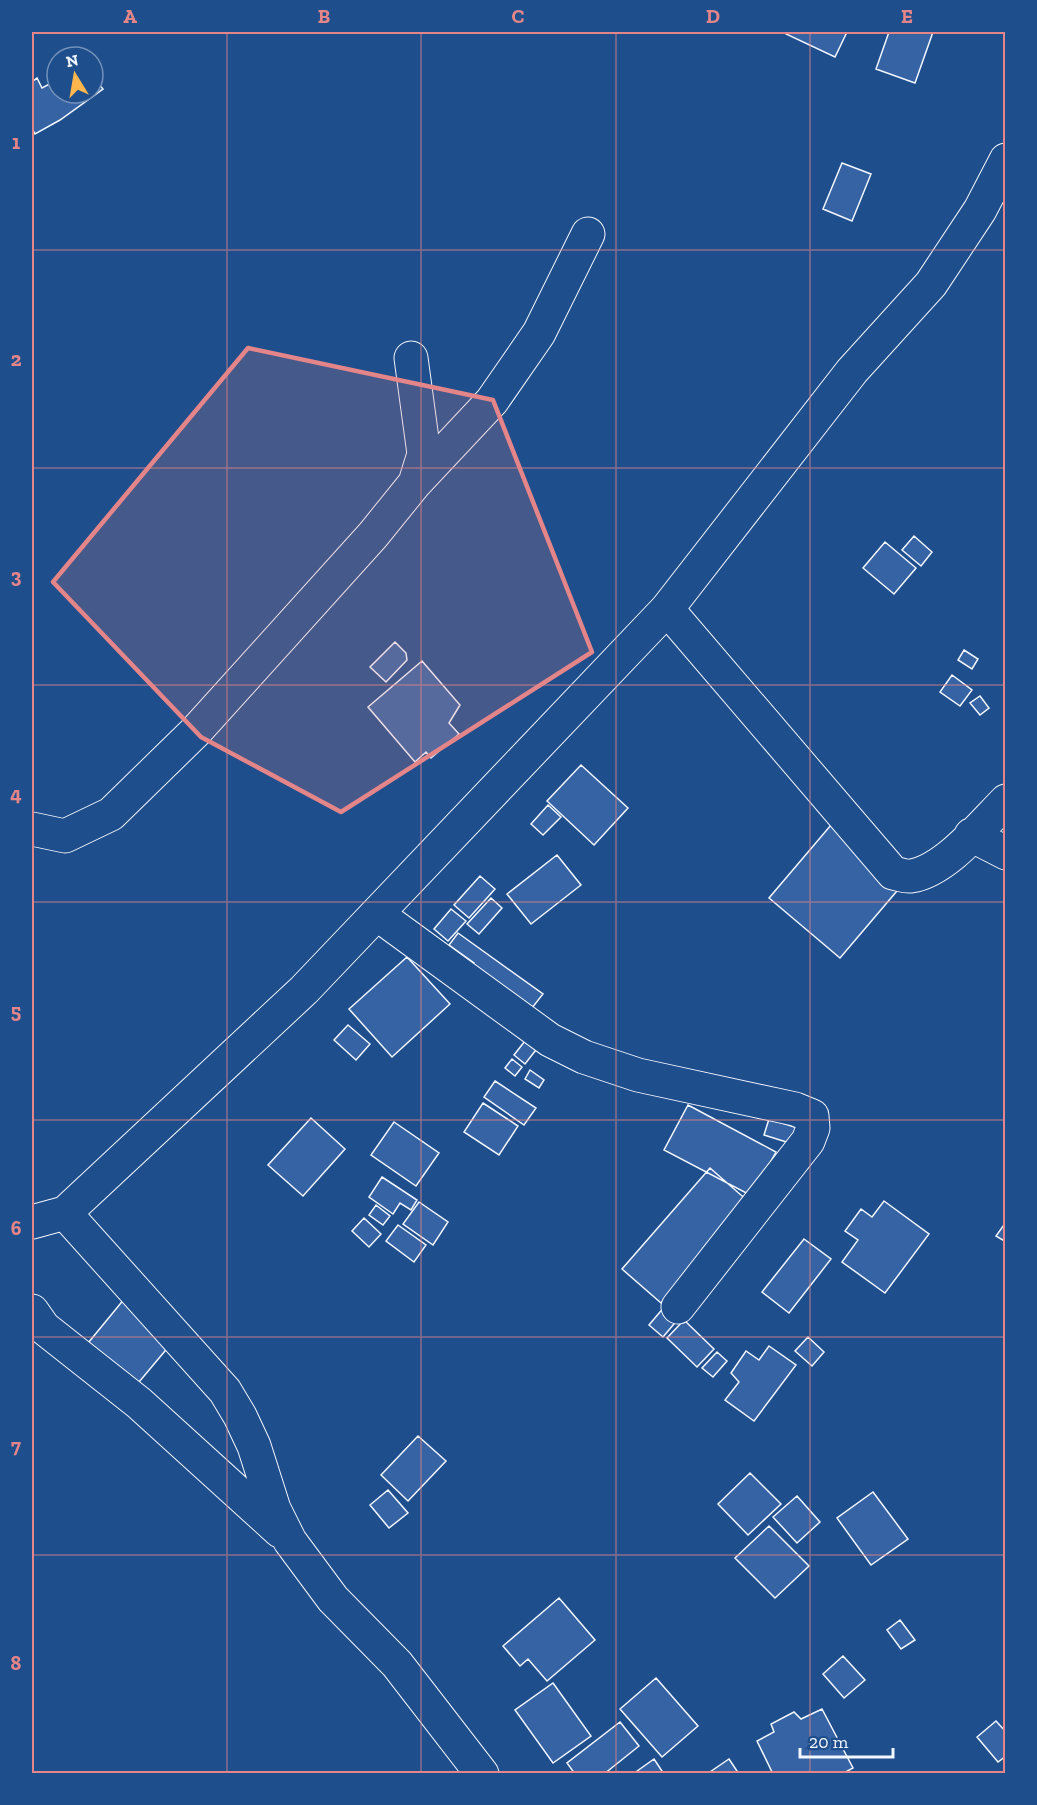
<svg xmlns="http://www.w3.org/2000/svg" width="1037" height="1805" font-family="'Zilla Slab',serif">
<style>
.building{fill:#3563a3;stroke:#f2f6ff;stroke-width:1.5}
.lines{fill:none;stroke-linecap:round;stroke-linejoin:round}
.minor-casing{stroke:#f2f6ff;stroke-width:35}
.minor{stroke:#1f4e8c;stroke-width:33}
.marked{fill:#e38589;fill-opacity:0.2;stroke:#e38589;stroke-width:4.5;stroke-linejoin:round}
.grid{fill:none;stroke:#e38589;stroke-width:1.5;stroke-opacity:0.55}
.neatline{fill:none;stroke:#e38589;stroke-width:2}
.grid-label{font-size:20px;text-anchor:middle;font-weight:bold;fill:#e38589}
</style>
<rect width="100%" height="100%" fill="#1f4e8c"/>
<!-- building -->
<path class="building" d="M787,32H847L835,57L786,34Z
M889,32H933L915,83L876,69Z
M93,77L103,89L60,120L35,134L32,128V82L37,78L42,88L57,80V93H93Z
M842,163L871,174L852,221L823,209Z
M914,536L932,552L921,566L902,550Z
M885,542L916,568L894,594L863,568Z
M395,642L406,653L407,660L386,682L370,667Z
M964,650L978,659L972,669L958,660Z
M422,661L460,705L449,723L459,734L431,758L426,752L415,762L368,707Z
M952,675L972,690L960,706L940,692Z
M980,696L989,708L980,715L970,703Z
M581,765L628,808L594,845L547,801Z
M548,805L561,817L543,835L531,824Z
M831,825L902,885L840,958L769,898Z
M557,855L581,885L531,924L507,894Z
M480,876L495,889L469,918L454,905Z
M491,898L502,908L479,934L467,924Z
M451,909L466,921L448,941L434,929Z
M458,933L543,994L528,1013L469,970L474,963L449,945Z
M407,957L450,1004L392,1057L349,1009Z
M348,1025L370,1044L356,1060L334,1040Z
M528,1037L539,1046L525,1064L514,1055Z
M512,1059L522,1067L515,1076L505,1068Z
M530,1070L544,1080L539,1088L525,1079Z
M495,1081L536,1108L524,1125L484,1097Z
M483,1103L518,1126L499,1155L464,1132Z
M688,1105L776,1152L752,1196L664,1150Z
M311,1118L345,1149L303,1196L268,1165Z
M769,1119L801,1129L796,1145L764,1135Z
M394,1122L439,1153L416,1186L371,1155Z
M710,1168L749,1202L661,1303L622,1269Z
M382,1177L417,1200L411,1210L400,1203L393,1214L369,1197Z
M884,1201L929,1234L885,1293L842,1262L858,1240L845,1231L861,1209L872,1217Z
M419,1202L448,1222L433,1245L403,1224Z
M376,1205L390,1216L383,1225L369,1215Z
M364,1218L381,1234L369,1247L352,1231Z
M1006,1222V1242L996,1236Z
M398,1225L426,1245L414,1262L386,1241Z
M804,1239L831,1259L789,1313L762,1292Z
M125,1298L175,1339L134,1388L84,1348Z
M665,1306L679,1318L663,1337L649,1325Z
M684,1320L714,1349L697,1367L667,1338Z
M808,1337L824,1352L812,1366L795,1351Z
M769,1346L796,1365L754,1421L725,1400L739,1382L731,1373L746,1351L759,1360Z
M717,1352L727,1361L713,1377L702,1368Z
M418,1436L446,1461L408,1501L381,1475Z
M750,1473L781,1504L748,1535L718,1504Z
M388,1490L408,1513L389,1528L370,1505Z
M873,1492L908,1539L871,1565L837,1518Z
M797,1496L820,1522L797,1543L773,1517Z
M769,1526L809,1566L775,1598L735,1558Z
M559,1598L595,1640L547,1681L528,1659L520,1666L503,1646Z
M900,1620L915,1640L901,1649L887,1630Z
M843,1656L865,1680L844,1698L823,1674Z
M656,1678L698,1726L662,1757L620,1709Z
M553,1683L591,1736L553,1763L515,1710Z
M822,1709L853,1768L842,1774H773L757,1741L774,1732L771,1724L794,1712L801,1719Z
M996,1721L1006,1732V1756L998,1762L977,1737Z
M620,1722L639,1746L604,1774H575L567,1763Z
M654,1759L664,1774H633Z
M729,1759L739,1774H707Z"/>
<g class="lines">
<defs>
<path id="minor" d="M416,482L492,401L539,333L588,234
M667,609L893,873C899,874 906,877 911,876C945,871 982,825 1006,801
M32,829L65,836L111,814L196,731L373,535L415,483L424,454L411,358
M971,835L1006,853
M377,914L550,1040L584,1057L638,1075L795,1109L812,1116L813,1128L808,1141L678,1307
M65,1213L225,1391L240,1416L254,1446L274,1509L290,1541L333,1599L397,1664L482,1774
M32,1222L65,1213L304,990L667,609L852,371L931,284L980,210L1006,160
M32,1311L44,1328L139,1403L280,1531"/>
</defs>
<!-- minor casing -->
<use href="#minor" class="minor-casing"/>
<!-- minor -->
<use href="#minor" class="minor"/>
</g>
<!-- marked area -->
<path class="marked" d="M248,348L493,400L592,652L341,812L201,737L53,582Z"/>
<!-- grid -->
<path class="grid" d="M227,32V1774M421,32V1774M616,32V1774M810,32V1774M32,250H1006M32,468H1006M32,685H1006M32,902H1006M32,1120H1006M32,1337H1006M32,1555H1006"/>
<!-- border -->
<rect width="1037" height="1805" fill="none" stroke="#1f4e8c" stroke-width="66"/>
<!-- north arrow -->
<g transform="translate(75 75) rotate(349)"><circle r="28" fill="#1f4e8c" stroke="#7391ba" stroke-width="1.5"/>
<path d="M0-4.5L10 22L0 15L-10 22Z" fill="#ffb74d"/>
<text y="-9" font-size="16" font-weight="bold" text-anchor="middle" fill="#f2f6ff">N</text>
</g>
<!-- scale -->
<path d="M800 1748v9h93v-9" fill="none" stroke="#f2f6ff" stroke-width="3"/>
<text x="809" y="1748" font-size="18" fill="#f2f6ff" stroke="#1f4e8c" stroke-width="4.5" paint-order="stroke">20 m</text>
<rect x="33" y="33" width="971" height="1739" class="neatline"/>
<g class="grid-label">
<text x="130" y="23">A</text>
<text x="324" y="23">B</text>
<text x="518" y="23">C</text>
<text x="713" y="23">D</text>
<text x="907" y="23">E</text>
<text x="16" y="149">1</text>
<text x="16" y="366">2</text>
<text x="16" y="583">3</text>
<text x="16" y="801">4</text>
<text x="16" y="1018">5</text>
<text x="16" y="1235">6</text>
<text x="16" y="1453">7</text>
<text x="16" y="1670">8</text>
</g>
</svg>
